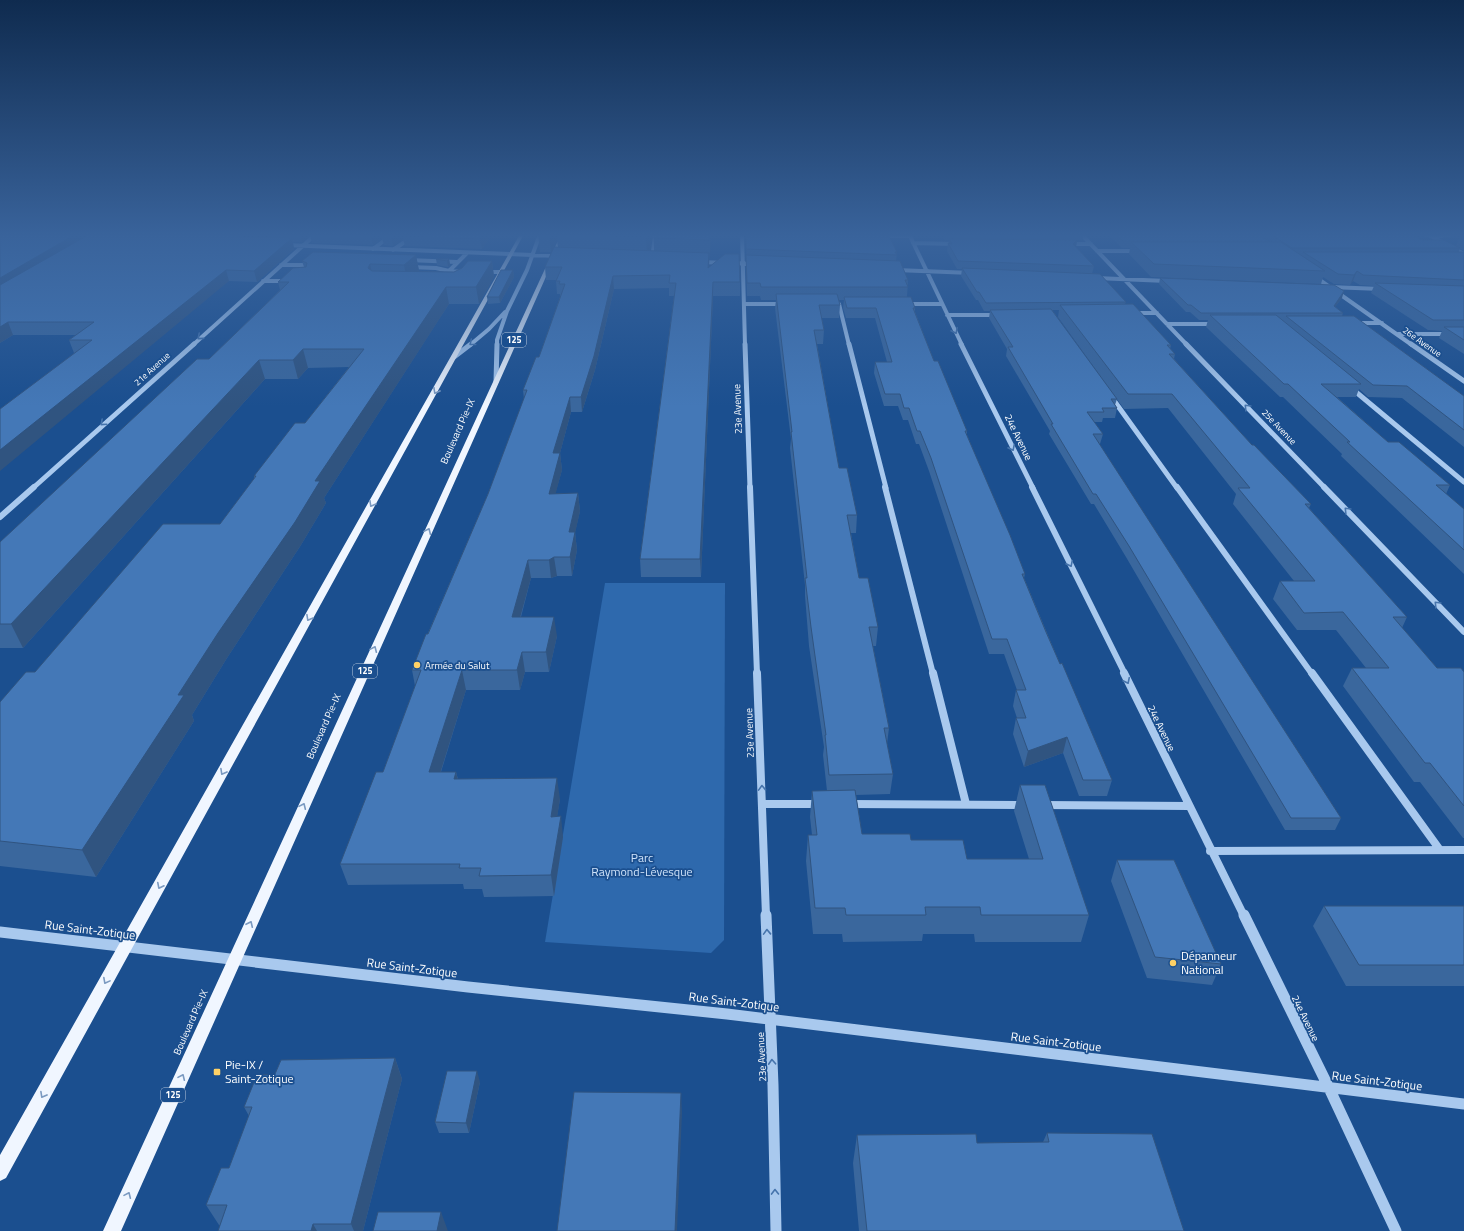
<svg xmlns="http://www.w3.org/2000/svg" width="1464" height="1231" font-family="'Titillium Web',sans-serif">
<style>
.green{fill:#2e69ad}
.lines{fill:none;stroke-linecap:round;stroke-linejoin:round}
.minor-far4{stroke:#a9c9ee;stroke-width:4}
.minor-far3{stroke:#a9c9ee;stroke-width:5}
.minor-far2{stroke:#a9c9ee;stroke-width:6}
.minor-far1{stroke:#a9c9ee;stroke-width:8}
.minor{stroke:#a9c9ee;stroke-width:11}
.major{fill:#f0f6ff;fill-rule:evenodd}
.wall{fill:#3a679d}
.shaded-wall{fill:#305480}
.building{fill:#4478b7;stroke:#305480}
.oneway{stroke:#4674ac}
.oneway2{stroke:#7b9ac1}
.poi-dot{fill:#ffd166;stroke:#1b4f8f;stroke-width:1.5}
.labels{text-anchor:middle;stroke-width:3.5;stroke-linejoin:round;paint-order:stroke}
.shield{fill:#1b4f8f;stroke:#bbcadd;stroke-width:1}
.shield-label{font-size:9px;font-weight:bold;fill:#fff}
.far-street-label{font-size:9px;fill:#fff;stroke:#1b4f8f}
.street-label{font-size:10px;fill:#fff;stroke:#1b4f8f}
.poi-label{font-size:10px;fill:#fff;stroke:#1b4f8f;text-anchor:start}
.near-park-label{font-size:12px;fill:#cfe3fa;stroke:#1b4f8f}
.near-street-label{font-size:12px;fill:#fff;stroke:#1b4f8f}
.near-poi-label{font-size:12px;fill:#fff;stroke:#1b4f8f;text-anchor:start}
</style>
<rect width="100%" height="100%" fill="#1b4f8f"/>
<!-- green -->
<path class="green" d="M605,583H725L724,940L711,953L545,942Z"/>
<g class="lines">
<!-- minor-far4 -->
<path class="minor-far4" d="M742,234L745,345
M909,234L962,345
M1081,234L1187,345
M1422,234L1439,236L1455,234
M1429,235L1464,254
M880,236H910
M913,243L958,244
M1067,244H1091
M285,245L558,256
M373,249L393,234
M393,250L409,239L424,234
M1097,251H1137
M650,259L653,252L655,234
M408,260L457,262
M700,262L756,264
M281,265H312
M410,267L436,268L449,271
M896,270L972,273
M464,272L449,271L467,253
M485,272H500
M1314,276L1412,345
M1096,278L1167,281
M263,281H288
M1330,287L1381,289
M744,304H784
M839,304L849,345
M906,304H942
M1133,313H1157
M947,315H999
M1356,323H1382
M1167,324H1217
M1398,334H1464
M193,345L316,234
M470,345L489,329L505,312
M497,345V340L507,311L527,270L540,234"/>
<!-- minor-far3 -->
<path class="minor-far3" d="M745,344L750,488
M849,344L886,488
M961,344L1033,488
M1186,344L1325,488
M1411,344L1464,381
M454,357L471,344
M496,382L497,344
M1350,387L1464,482
M1110,395L1177,488
M33,488L194,344"/>
<!-- minor-far2 -->
<path class="minor-far2" d="M750,487L757,674
M885,487L933,674
M1032,487L1125,674
M1177,487L1312,674
M1324,487L1464,632
M0,517L34,487"/>
<!-- minor-far1 -->
<path class="minor-far1" d="M757,673L766,916
M933,673L966,804
M1124,673L1244,916
M1312,673L1440,850
M762,804H820
M848,804L1024,805
M1042,805L1189,806
M1210,851L1464,850"/>
<!-- minor -->
<path class="minor" d="M766,915L773,1085L776,1231
M1244,915L1329,1088L1396,1231
M0,932L468,987L727,1014L1464,1104"/>
<!-- major -->
<path class="major" d="M520,234H524L6,1178L0,1181V1155Z
M561,234H565L121,1231H103Z"/>
</g>
<!-- wall -->
<path class="wall" d="M0,234L86,236L90,234H87H492L482,249L405,246L403,239L393,246L384,245L382,238L373,245L312,243L310,235L302,242H293L294,249L257,282L229,281L75,353H74L69,340L76,335H13L0,343Z
M538,234H652L650,251H654V238L655,234H711L709,267L740,282V296H713L701,577H641L640,559L674,296H669V288L614,289L595,370L582,412H571L560,453L562,470L555,494L578,493L580,511L575,532L577,550L572,576H557L551,578H531L521,617L557,636L549,672H525L520,690H466L441,772H456L458,779L560,799L557,816L563,837L554,896L484,897L482,889H464L463,884L348,885L340,864L383,772L415,686L412,670L488,494L524,399L523,390L539,357L560,297V294H557L556,281L557,280H546L545,267L558,247L557,240L551,252H540Z
M941,234H1084L1082,240H1077L1076,247L1094,266L1092,274L1126,302L1125,304L1171,345L1170,349L1175,354L1174,359L1252,445L1311,504L1309,508L1407,617L1402,628L1437,668L1464,672V838H1463L1420,782H1414L1343,686L1352,668H1366L1336,630H1297L1273,599L1280,581H1294L1233,504L1236,494L1168,408L1124,409L1058,317L1059,310H1052L1117,399L1115,405L1117,408L1115,418H1103L1102,422H1094L1103,434L1100,444H1099L1341,818L1335,830H1285L1126,557L1094,504H1091L1049,434L1050,431L1006,356L1007,349L989,318L990,311H984L978,300H976L961,276L962,269H957L947,251L948,243L949,244V240H945Z
M1108,234H1257L1269,241L1268,242H1272L1263,237L1264,234H1410L1422,240L1460,248L1459,252H1464V354L1439,338L1442,331L1428,330L1371,293L1374,286L1360,285L1353,281L1350,285L1334,284L1323,277L1321,284L1151,277L1129,254L1130,248H1122Z
M1460,236H1464V251L1456,246Z
M746,237L897,252L896,261L908,280L907,297L915,308V312L934,361L967,431V435L1025,574L1024,578L1060,664L1112,780L1107,796H1079L1063,753L1024,767L1013,734L1016,718H1017L1013,706L1016,690H1017L1004,654H989L929,471L919,444H916L908,420H903L898,406H884L874,373L875,362H887L875,318H846L843,308L844,300H839L840,305L839,318H821L824,330L823,344H817L839,468L857,515L856,533H851L859,578L878,627L876,646H873L889,728L887,744L893,774L890,794L856,795L862,834L911,840L967,859H1029L1014,811L1020,785L1089,915L1081,942H975L974,934H923L922,941L843,942L842,934H813L806,861L808,835H812L810,817L812,791H827L823,755L824,747L809,646L805,596V585L790,448L791,439L775,308L776,300H761L760,296H747Z
M416,255L419,271H418L454,272L492,261L494,277L479,304H449L441,316L324,498L326,503L301,545L227,658L192,715L194,721L96,877L0,866V702L35,672L220,524L254,479V476L305,423L349,367L308,368L298,379H265L23,648H0V542L209,359L280,290L278,282L304,267L302,261Z
M436,259H449L450,265L448,267L437,265Z
M513,270L514,277L500,303L488,304L487,297Z
M1160,278L1342,298L1335,307L1343,313L1342,316L1464,396V447L1402,398L1368,397L1359,389L1356,397H1337L1388,442L1450,485L1446,494L1464,509V574L1341,456L1342,454L1283,397H1280L1206,327L1208,320H1199L1190,312H1186L1159,284Z
M1117,860L1221,964L1212,985L1147,978L1111,881Z
M1324,906H1464V986H1346L1313,926Z
M395,1058L402,1079L363,1231H218L220,1225H219L206,1205L229,1168L249,1116L244,1107L275,1074Z
M480,1082L469,1133H439L435,1122Z
M1047,1133L1184,1231H859L853,1163L857,1135L977,1143L1043,1142Z"/>
<!-- shaded-wall -->
<path class="shaded-wall" d="M76,234H85L87,240L0,292V278Z
M300,234H310V235L302,242Z
M370,234H388L382,235V238L373,245Z
M393,234H414L403,236V239L393,246L391,235Z
M484,234H492L482,249L480,239Z
M549,234H560H557V240L551,252Z
M648,234H652L650,251L647,256L646,237Z
M710,234H711L710,259Z
M292,238L294,249L257,282L254,271Z
M1077,240L1076,247L1073,244Z
M709,253V266L708,281V268Z
M416,255L419,271L407,281L404,265Z
M449,259L450,265L448,267L447,261Z
M492,261L494,277L479,304L476,287Z
M370,264L374,281L368,268Z
M226,270L229,281L0,471V450Z
M513,270L514,277L500,303L499,297Z
M1357,271L1353,281L1350,285L1354,275Z
M613,276L614,289L595,370L582,412L581,397Z
M713,282V296L701,577L700,559Z
M446,287L449,304L324,498L326,503L301,545L227,658L192,715L194,721L96,877L82,850L178,695L315,481Z
M1344,291L1342,298L1331,312L1334,306Z
M8,322L13,335L0,343V327Z
M303,349L308,368L298,379L293,360Z
M259,360L265,379L23,648L11,624Z
M570,397L571,412L560,453L562,470L551,511L549,494L553,453Z
M578,493L580,511L573,543L575,532L577,550L572,576L570,557L569,532Z
M554,557L557,576L551,578L549,560Z
M528,560L531,578L515,636L512,617Z
M554,617L557,636L549,672L546,652Z
M522,652L525,672L520,690L517,670Z
M462,670L466,690L434,793L429,772Z
M1067,737L1063,753L1024,767L1028,751Z
M456,772L461,793L454,779Z
M557,778L560,799L554,837L551,817Z
M561,816L563,837L554,896L551,875Z
M395,1058L402,1079L363,1231H354L351,1224Z
M477,1071L480,1082L469,1133L466,1123Z
M681,1093L682,1113L677,1231H675Z
M441,1212L448,1231H437Z
M313,1224L317,1231H311Z"/>
<!-- building -->
<path class="building" d="M0,234H76L0,278Z
M90,234H184L292,238L254,271L226,270L0,450V409L92,340H69L94,322H8L0,327V285Z
M383,234H393L391,235H382Z
M405,234H484L480,239L403,236Z
M557,234H648L646,237Z
M655,234H710V240L654,238Z
M750,234H888L897,252H895L897,255L746,249V237Z
M1115,234H1257L1269,241H1123Z
M1270,234H1410L1422,240H1444L1460,248H1292Z
M1460,236H1464V239Z
M949,239L1077,240L1073,244L1094,266L958,261L948,243L952,244Z
M1131,242H1281L1325,271L1154,264Z
M554,247L709,253L708,268L725,254H739L740,282H713L700,559H640L676,283H669L670,275L613,276L594,356L581,397H570L553,453H560L549,494L578,493L569,532H575L570,557H554L549,560H528L512,617H554L546,652H522L517,670H462L429,772H456L454,779L557,778L551,817L561,816L551,875L479,876L481,868H459L460,864H340L376,772H383L421,670H412L426,634H428L488,494L527,390H523L536,357H539L565,284H559L560,281H556L562,267H545Z
M313,252L416,255L404,265L370,264L368,268L372,271L454,272L462,268L468,261H492L476,287H446L438,299L315,481H320L295,522L218,633L178,695H184L82,850L0,841V702L26,672H35L163,524H220L256,476H254L295,423H305L364,349H303L293,360H259L11,624H0V542L197,359H209L289,282H278L293,268L306,267L307,263L302,261Z
M1303,252H1464V280L1363,275L1357,271L1354,275L1338,274Z
M746,255L900,261L908,280H905L908,287H761L760,283H747Z
M436,259H449L447,261Z
M962,268L1100,274L1126,302L986,303L979,292H977Z
M501,270H513L499,297H487Z
M1160,278L1334,285L1344,291L1334,306L1343,313H1201L1191,305H1188Z
M1375,283L1464,286V320H1433Z
M776,294H837L840,305H819L824,330H814L839,468H847L857,515H847L859,578H868L878,627H869L889,728H884L893,774L829,775L825,735H826L811,627L805,578H807L791,432H792Z
M844,297H911L915,308H913L934,361H938L967,431H965L1010,535L1025,574H1022L1046,632L1060,664L1062,663L1112,780H1083L1067,737L1028,751L1016,718H1026L1016,690H1026L1007,639H992L931,458L920,431H917L909,408H904L900,394H885L875,362H892L876,308H847Z
M1133,304L1171,345H1167L1175,354H1169L1252,445H1254L1311,504H1305L1407,617H1393L1437,668H1461L1464,672V806L1430,763H1425L1352,668H1389L1343,612L1304,613L1280,581H1315L1238,488H1250L1172,394H1128L1060,305Z
M1051,309L1117,399H1111L1117,408H1102L1104,412H1087L1103,434H1093L1341,818H1291L1129,546L1096,494H1093L1051,424H1053L1008,347H1013L990,310Z
M1210,315H1276L1361,384H1321L1388,442H1399L1450,485H1436L1464,509V550L1347,442H1350L1288,384H1284Z
M1286,316H1354L1464,396V430L1407,386L1373,385Z
M1444,327H1464V340Z
M1020,785H1045L1089,915H981L980,907H925L926,915H846L845,908H815L808,835H817L812,791L855,790L862,834H910L911,840H963L967,859H1043Z
M1117,860H1174L1221,964L1155,957Z
M1324,906H1464V965H1359Z
M395,1058L351,1224H313L311,1231H218L227,1205H206L221,1168H229L252,1107H244L257,1075L275,1074L281,1060Z
M447,1071H477L466,1123L435,1122Z
M574,1092L681,1093L675,1231H557Z
M1047,1133L1152,1134L1184,1231H867L857,1135L976,1134L977,1143L1049,1142Z
M378,1212H441L437,1231H373Z"/>
<!-- one-way arrows -->
<defs><path id="oneway-chevron" d="M-2-3.5L2.5 0L-2 3.5" fill="none" stroke-width="1.6" stroke-linecap="round" stroke-linejoin="round"/></defs>
<g class="oneway">
<use href="#oneway-chevron" transform="translate(955 331) rotate(64)"/>
<use href="#oneway-chevron" transform="translate(200 337) rotate(139)"/>
<use href="#oneway-chevron" transform="translate(472 343) rotate(141)"/>
<use href="#oneway-chevron" transform="translate(1247 407) rotate(-134)"/>
<use href="#oneway-chevron" transform="translate(103 423) rotate(138)"/>
<use href="#oneway-chevron" transform="translate(1012 448) rotate(64)"/>
<use href="#oneway-chevron" transform="translate(1347 510) rotate(-134)"/>
<use href="#oneway-chevron" transform="translate(1070 564) rotate(64)"/>
<use href="#oneway-chevron" transform="translate(1437 604) rotate(-134)"/>
<use href="#oneway-chevron" transform="translate(1127 681) rotate(64)"/>
<use href="#oneway-chevron" transform="translate(762 788) rotate(-92)"/>
<use href="#oneway-chevron" transform="translate(767 932) rotate(-92)"/>
<use href="#oneway-chevron" transform="translate(772 1062) rotate(-93)"/>
<use href="#oneway-chevron" transform="translate(775 1192) rotate(-91)"/>
</g>
<g class="oneway2">
<use href="#oneway-chevron" transform="translate(436 391) rotate(119)"/>
<use href="#oneway-chevron" transform="translate(372 504) rotate(119)"/>
<use href="#oneway-chevron" transform="translate(428 531) rotate(-66)"/>
<use href="#oneway-chevron" transform="translate(309 618) rotate(119)"/>
<use href="#oneway-chevron" transform="translate(374 649) rotate(-66)"/>
<use href="#oneway-chevron" transform="translate(223 772) rotate(119)"/>
<use href="#oneway-chevron" transform="translate(303 806) rotate(-66)"/>
<use href="#oneway-chevron" transform="translate(160 886) rotate(117)"/>
<use href="#oneway-chevron" transform="translate(250 924) rotate(-65)"/>
<use href="#oneway-chevron" transform="translate(106 981) rotate(118)"/>
<use href="#oneway-chevron" transform="translate(182 1077) rotate(-66)"/>
<use href="#oneway-chevron" transform="translate(43 1095) rotate(119)"/>
<use href="#oneway-chevron" transform="translate(128 1195) rotate(-66)"/>
</g>
<!-- sky -->
<linearGradient id="sky" x2="0" y2="1"><stop stop-color="#0f2b4f"/><stop offset="0.58" stop-color="#39639b"/><stop offset="1" stop-color="#39639b" stop-opacity="0"/></linearGradient>
<rect width="1464" height="406" fill="url(#sky)"/>
<!-- markers -->
<g class="poi-dot">
<circle cx="417" cy="665" r="4"/>
<circle cx="1173" cy="963" r="4"/>
<rect x="213" y="1068" width="8" height="8" rx="2"/>
</g>
<g class="labels">
<!-- shield labels -->
<g class="shield">
<rect x="502" y="333" width="24" height="14" rx="3"/>
<rect x="353" y="664" width="24" height="14" rx="3"/>
<rect x="161" y="1088" width="24" height="14" rx="3"/>
</g>
<g class="shield-label">
<text x="514" y="343">125</text>
<text x="365" y="674">125</text>
<text x="173" y="1098">125</text>
</g>
<!-- far-street labels -->
<g class="far-street-label">
<text transform="translate(1422 342) rotate(35)" y="3">26e Avenue</text>
<text transform="translate(152 369) rotate(-42)" y="3">21e Avenue</text>
<text transform="translate(1279 427) rotate(46)" y="3">25e Avenue</text>
</g>
<!-- street labels -->
<g class="street-label">
<text transform="translate(737 409) rotate(-92)" y="4">23e Avenue</text>
<text transform="translate(457 431) rotate(-66)" y="4">Boulevard Pie-IX</text>
<text transform="translate(1019 437) rotate(64)" y="4">24e Avenue</text>
<text transform="translate(323 726) rotate(-66)" y="4">Boulevard Pie-IX</text>
<text transform="translate(1162 728) rotate(64)" y="4">24e Avenue</text>
<text transform="translate(749 733) rotate(-92)" y="4">23e Avenue</text>
<text transform="translate(1306 1018) rotate(64)" y="4">24e Avenue</text>
<text transform="translate(190 1022) rotate(-66)" y="4">Boulevard Pie-IX</text>
<text transform="translate(761 1057) rotate(-93)" y="4">23e Avenue</text>
</g>
<!-- poi labels -->
<g class="poi-label">
<text x="425" y="669">Armée du Salut</text>
</g>
<!-- near-park labels -->
<g class="near-park-label">
<text x="642" y="862">Parc<tspan x="642" dy="14">Raymond-Lévesque</tspan></text>
</g>
<!-- near-street labels -->
<g class="near-street-label">
<text transform="translate(90 930) rotate(7)" y="4">Rue Saint-Zotique</text>
<text transform="translate(412 968) rotate(7)" y="4">Rue Saint-Zotique</text>
<text transform="translate(734 1002) rotate(7)" y="4">Rue Saint-Zotique</text>
<text transform="translate(1056 1042) rotate(7)" y="4">Rue Saint-Zotique</text>
<text transform="translate(1377 1081) rotate(7)" y="4">Rue Saint-Zotique</text>
</g>
<!-- near-poi labels -->
<g class="near-poi-label">
<text x="1181" y="960">Dépanneur<tspan x="1181" dy="14">National</tspan></text>
<text x="225" y="1069">Pie-IX /<tspan x="225" dy="14">Saint-Zotique</tspan></text>
</g>
</g>
</svg>
